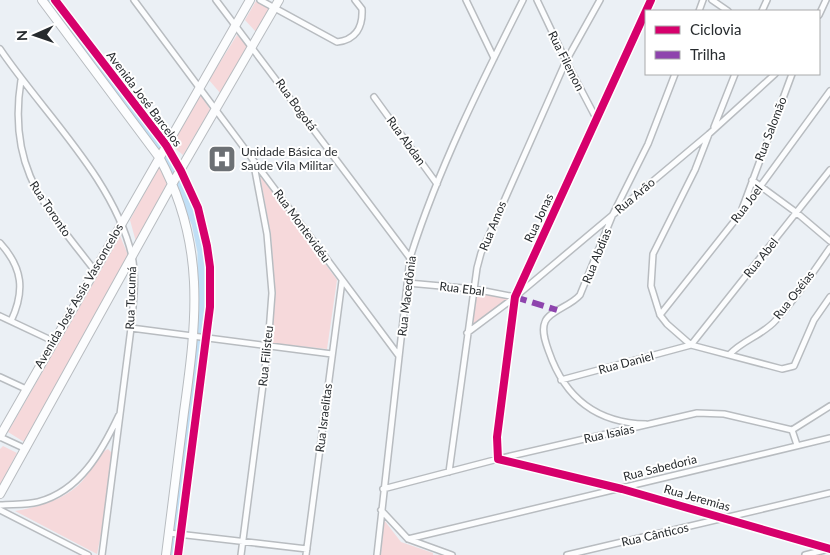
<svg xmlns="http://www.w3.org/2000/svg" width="830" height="555" font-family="Lato,sans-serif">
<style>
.green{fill:#f6d9db}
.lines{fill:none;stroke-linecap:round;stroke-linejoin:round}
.river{stroke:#c0dff6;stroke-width:11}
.street-casing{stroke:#b8bcc0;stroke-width:8}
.secondary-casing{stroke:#b8bcc0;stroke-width:10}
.street{stroke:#fcfdfe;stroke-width:5}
.secondary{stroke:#fcfdfe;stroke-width:8}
.quiet{stroke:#8e44ad;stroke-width:6;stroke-dasharray:12 6;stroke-linecap:butt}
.cycleway-casing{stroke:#fff;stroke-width:11}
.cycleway{stroke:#d6006c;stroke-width:8}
.labels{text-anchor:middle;stroke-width:4;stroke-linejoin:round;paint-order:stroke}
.street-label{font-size:12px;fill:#272b2e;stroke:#fff}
.poi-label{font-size:12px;fill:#272b2e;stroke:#fff;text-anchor:start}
</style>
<rect width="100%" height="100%" fill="#ebf0f5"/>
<!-- green -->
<path class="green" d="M256,1L270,8L256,32L245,20Z
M237,35L248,47L221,94L209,80Z
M199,92L210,109L208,123L204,120L183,155L170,144L197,102Z
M159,166L170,185L136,242L130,220Z
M260,175L337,280L327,349L271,343L275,288L271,235Z
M120,236L128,255L24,442L8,432Z
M476,291L511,299L470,329Z
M3,446L17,453L0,485V449Z
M108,449L113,454L108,499L97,554L15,511C39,507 68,499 84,479C92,469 97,454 108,449Z
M384,520L401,542L433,553V555H381Z"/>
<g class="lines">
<!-- river -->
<path class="river" d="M51,0L167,156L197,223L203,252V318L174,555"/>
<defs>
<path id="street" d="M134,0L399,356
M216,0L410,258
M260,0L337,42C356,40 363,27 362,9L355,0
M466,0L494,58
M537,0L566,61L597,120
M651,0L515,297L497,437L498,459L622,489L830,549
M712,0L728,11
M699,11L703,0
M762,11L767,0
M819,15L826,0
M0,49C44,114 114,179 132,256C137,279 133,305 131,328L102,555
M21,80C7,169 45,206 95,271
M374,97L437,184
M714,127L735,74
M709,134L695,170L653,254L651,286L660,315L667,324L691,345L782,369L794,366L814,320L830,297
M752,180L797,213L830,241
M742,209L792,74
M0,243C23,268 25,291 11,321
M408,283L474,289L515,297
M660,315L740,214L830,91
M0,316L53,341
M131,328L332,354
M467,333L515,297L709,134L775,74
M691,345L830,170
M730,354C743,340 763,335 776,320C796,299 813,272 830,248
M0,377L26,389
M561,380L691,345
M646,424C597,423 565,398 549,352C546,344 541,331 545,322C549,311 571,306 580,295L613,214L648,144L675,74
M792,430L797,445
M0,437L26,449
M449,472L477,268L481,253L566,61L600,0
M383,489L498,459L697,413L724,414L792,430L830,406
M0,505C13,504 26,505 38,502C80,491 102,451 119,415
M0,510L88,555
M381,510L408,539L452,555
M169,533L307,549
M408,539L830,438
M241,555L268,346L272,293L267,234L253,160
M306,555L342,281
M377,555L410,258C438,169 481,83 523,0
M567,555L830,493
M805,555L829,549"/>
<path id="secondary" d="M42,0L159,157C206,243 197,319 184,412C178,460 172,507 166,555
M55,0L166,145L181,171L198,208L207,246L210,267V307L178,555
M0,436L250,0
M0,494L171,186L279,0"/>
</defs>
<!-- street casing -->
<use href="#street" class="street-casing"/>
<!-- secondary casing -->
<use href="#secondary" class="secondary-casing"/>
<!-- street -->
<use href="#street" class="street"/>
<!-- secondary -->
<use href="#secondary" class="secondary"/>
<!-- quiet -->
<path class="quiet" d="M515,297L557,310"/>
<defs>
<path id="cycleway" d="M55,0L166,145L181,171L198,208L207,246L210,267V307L178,555
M651,0L515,297L497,437L498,459L622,489L830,549"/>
</defs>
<!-- cycleway casing -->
<use href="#cycleway" class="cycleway-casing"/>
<!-- cycleway -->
<use href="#cycleway" class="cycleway"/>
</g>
<!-- icons -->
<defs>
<symbol id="hospital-square" viewBox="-11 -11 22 22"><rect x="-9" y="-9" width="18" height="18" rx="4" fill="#6c7074" stroke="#fff"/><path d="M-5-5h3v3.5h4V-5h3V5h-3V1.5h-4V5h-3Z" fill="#fff"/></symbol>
</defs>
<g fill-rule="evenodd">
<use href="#hospital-square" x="206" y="143" width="32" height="32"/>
</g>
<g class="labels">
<!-- street labels -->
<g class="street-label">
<text transform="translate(566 61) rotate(63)" y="4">Rua Filemon</text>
<text transform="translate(144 99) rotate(53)" y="4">Avenida José Barcelos</text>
<text transform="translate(296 105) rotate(54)" y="4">Rua Bogotá</text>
<text transform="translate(771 129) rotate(-69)" y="4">Rua Salomão</text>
<text transform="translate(406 141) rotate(54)" y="4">Rua Abdan</text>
<text transform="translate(635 196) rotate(-40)" y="4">Rua Arão</text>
<text transform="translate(747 204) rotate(-53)" y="4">Rua Joel</text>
<text transform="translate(50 209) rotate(56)" y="4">Rua Toronto</text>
<text transform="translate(539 218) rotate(-65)" y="4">Rua Jonas</text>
<text transform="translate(302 226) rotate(54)" y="4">Rua Montevidéu</text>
<text transform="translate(493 226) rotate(-68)" y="4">Rua Amos</text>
<text transform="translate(597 256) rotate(-68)" y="4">Rua Abdias</text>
<text transform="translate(761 258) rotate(-51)" y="4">Rua Abel</text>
<text transform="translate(462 289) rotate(7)" y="4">Rua Ebal</text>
<text transform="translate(794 295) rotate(-52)" y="4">Rua Oséias</text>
<text transform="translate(79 296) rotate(-60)" y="4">Avenida José Assis Vasconcelos</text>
<text transform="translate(407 296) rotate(-83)" y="4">Rua Macedônia</text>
<text transform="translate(131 298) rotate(-88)" y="4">Rua Tucumá</text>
<text transform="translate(266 356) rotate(-84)" y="4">Rua Filisteu</text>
<text transform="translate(626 363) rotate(-15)" y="4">Rua Daniel</text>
<text transform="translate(324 418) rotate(-83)" y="4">Rua Israelitas</text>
<text transform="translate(609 434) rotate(-12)" y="4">Rua Isaías</text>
<text transform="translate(660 468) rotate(-14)" y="4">Rua Sabedoria</text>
<text transform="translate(697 498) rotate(16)" y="4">Rua Jeremias</text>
<text transform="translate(655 535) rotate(-13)" y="4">Rua Cânticos</text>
</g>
<!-- poi labels -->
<g class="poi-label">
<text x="241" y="156">Unidade Básica de<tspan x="241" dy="14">Saúde Vila Militar</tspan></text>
</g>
</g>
<!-- legend -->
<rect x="645" y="10" width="175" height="65" fill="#ffffff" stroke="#a9aaab"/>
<rect x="655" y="26" width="25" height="8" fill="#d6006c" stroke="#a9aaab"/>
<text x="690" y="35" font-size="15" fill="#272b2e">Ciclovia</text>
<rect x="655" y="51" width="25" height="8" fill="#8e44ad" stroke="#a9aaab"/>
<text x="690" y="60" font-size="15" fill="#272b2e">Trilha</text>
<!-- north arrow -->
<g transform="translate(35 35) rotate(268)" stroke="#ffffff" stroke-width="4" paint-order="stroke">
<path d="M0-4L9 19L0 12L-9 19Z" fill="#272b2e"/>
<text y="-8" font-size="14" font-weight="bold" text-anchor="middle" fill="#272b2e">N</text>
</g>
</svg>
